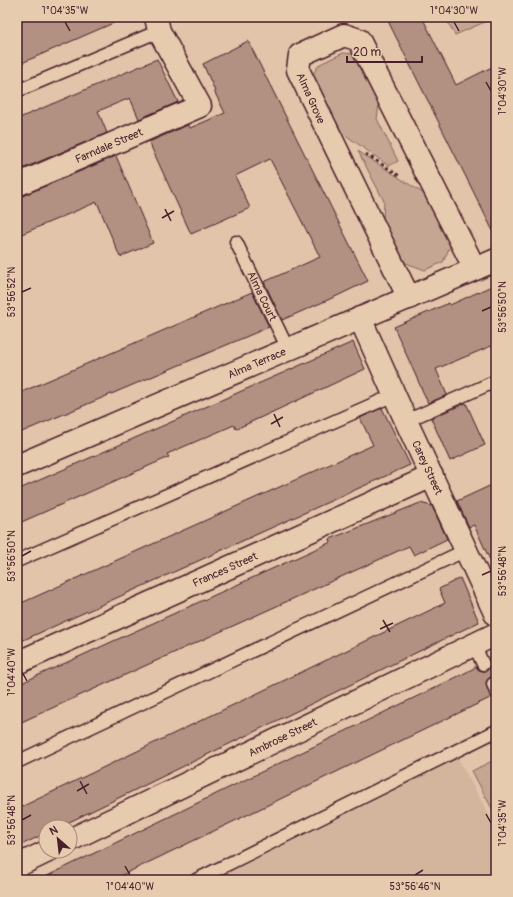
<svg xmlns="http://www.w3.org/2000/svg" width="513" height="897" font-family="Pangolin,sans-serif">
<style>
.built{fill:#d3b59d}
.green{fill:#c5a692;stroke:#88625e}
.building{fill:#b29182;stroke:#4a1f2b}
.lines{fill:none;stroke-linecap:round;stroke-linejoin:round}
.service-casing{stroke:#4a1f2b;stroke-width:15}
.minor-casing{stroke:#4a1f2b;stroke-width:25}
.path{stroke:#4a1f2b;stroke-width:2.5;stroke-dasharray:3 3;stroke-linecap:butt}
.service{stroke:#e7cbae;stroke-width:12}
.minor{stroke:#e7cbae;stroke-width:22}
.ticks{fill:none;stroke:#4a1f2b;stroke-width:1.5}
.labels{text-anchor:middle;stroke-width:3;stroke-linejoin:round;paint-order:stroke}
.street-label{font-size:11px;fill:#4a1f2b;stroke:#e7cbae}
.neatline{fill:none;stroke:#4a1f2b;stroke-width:1.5}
.ticks-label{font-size:10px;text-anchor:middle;fill:#4a1f2b}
</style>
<rect width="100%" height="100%" fill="#e1c4a9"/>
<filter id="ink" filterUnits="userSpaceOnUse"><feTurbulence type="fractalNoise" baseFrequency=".025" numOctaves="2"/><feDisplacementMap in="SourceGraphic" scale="8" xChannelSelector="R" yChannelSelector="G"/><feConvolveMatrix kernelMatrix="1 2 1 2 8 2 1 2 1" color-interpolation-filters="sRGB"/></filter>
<g filter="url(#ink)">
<!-- built -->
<path class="built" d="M457,757L496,827V880H211Z"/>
<!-- green -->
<path class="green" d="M445,17H496L455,35Z
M343,53L353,54L360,60L380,98L377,119L398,161L389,166L334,127L313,83L314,72L320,64Z
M358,151L429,197L451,244L443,262L425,270L403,262L383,222L384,201Z
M496,759V816L472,771Z"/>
<!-- building -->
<path class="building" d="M17,17H127L17,65Z
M386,17H422L456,85L496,65V237Z
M248,41L368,281L339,295L282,320L264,282L320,257L270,159L235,176L250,208L191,234L149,142L188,125L190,128L225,113L214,91H215L203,64Z
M157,59L178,102L139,119L130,98L98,111L107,133L17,171V119Z
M116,156L153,243L120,257L97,202L17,236V197L22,196Z
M496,284V344L436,369L447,395L428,403L394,327L449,303L450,305Z
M252,292L269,327L17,434V394Z
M353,342L365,369L236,429L234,425L167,454L169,457L17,524V490Z
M466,403L485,445L450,461L431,418Z
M382,408L410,465L17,643V605L373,445L360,418Z
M496,483V573L474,525L469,527L457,501Z
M420,503L432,506L447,539L414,555L409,546L17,724V685L331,542L330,539Z
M460,578L479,622L59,827H46V833L17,847V809L445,603L439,589Z
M496,658V677H490L487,680L486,684L489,694L492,697L112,880H39L463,674L476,667L482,671H487L489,668L490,661Z"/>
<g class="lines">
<defs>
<g id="service">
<path d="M17,91L159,31"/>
<path id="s1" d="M236,242L288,349"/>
<path d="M406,421L496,381"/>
<path d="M17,561L394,395"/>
<path d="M474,645L483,664"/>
<path d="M493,684L496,691"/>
<path d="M17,762L466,550"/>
<path d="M196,880L496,731"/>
</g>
<g id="minor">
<path id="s2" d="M17,185L200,106L159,31L156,17"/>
<path d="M409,298L298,70L300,55L344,35L359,40L475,269"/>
<path id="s3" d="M360,318L406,421L496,615"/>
<path id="s4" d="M17,466L496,260"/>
<path id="s5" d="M17,663L432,476"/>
<path id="s6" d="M70,840L496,634"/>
<path d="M17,866L48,851"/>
</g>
</defs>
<!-- service casing -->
<use href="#service" class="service-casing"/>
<!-- minor casing -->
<use href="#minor" class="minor-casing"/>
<!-- path -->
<path class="path" d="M366,154L400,176"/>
<!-- service -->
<use href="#service" class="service"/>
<!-- minor -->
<use href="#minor" class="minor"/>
</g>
</g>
<!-- ticks -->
<path class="ticks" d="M65,22L70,31M454,22L459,31M486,82L491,91M165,209L171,221M162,218L174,211M22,292L31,288M482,311L491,307M274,414L280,427M271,424L283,417M22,556L31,551M482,575L491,571M383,620L390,632M380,629L393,623M22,672L27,681M80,781L87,794M77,791L89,784M486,814L491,823M22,820L31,815M125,866L130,875M415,875L423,870"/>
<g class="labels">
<!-- street labels -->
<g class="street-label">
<text transform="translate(311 98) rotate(66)" y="4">Alma Grove</text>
<text dy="4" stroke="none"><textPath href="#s2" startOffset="100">Farndale Street</textPath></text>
<text dy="4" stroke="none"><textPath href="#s1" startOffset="60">Alma Court</textPath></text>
<text dy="4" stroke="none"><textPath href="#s4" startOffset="261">Alma Terrace</textPath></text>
<text dy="4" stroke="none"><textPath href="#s3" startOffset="164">Carey Street</textPath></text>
<text dy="4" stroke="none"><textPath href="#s5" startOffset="228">Frances Street</textPath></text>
<text dy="4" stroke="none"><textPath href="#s6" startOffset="236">Ambrose Street</textPath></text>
</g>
</g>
<!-- margin -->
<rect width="513" height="897" fill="none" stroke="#e7cbae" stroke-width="44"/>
<!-- north arrow -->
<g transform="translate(58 839) rotate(332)"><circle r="19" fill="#e7cbae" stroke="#a8867a"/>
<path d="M0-3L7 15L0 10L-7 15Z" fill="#4a1f2b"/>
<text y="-6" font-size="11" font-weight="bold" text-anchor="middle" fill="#4a1f2b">N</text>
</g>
<!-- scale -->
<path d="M347 56v6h75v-6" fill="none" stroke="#4a1f2b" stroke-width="2"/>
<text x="353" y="56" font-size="12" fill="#4a1f2b" stroke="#e7cbae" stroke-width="3" paint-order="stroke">20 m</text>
<rect x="22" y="22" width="469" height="853" class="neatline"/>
<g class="ticks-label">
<text x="65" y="14">1°04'35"W</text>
<text x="454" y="14">1°04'30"W</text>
<text transform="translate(502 91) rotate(-90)" y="4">1°04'30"W</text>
<text transform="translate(11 292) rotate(-90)" y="4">53°56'52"N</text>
<text transform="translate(502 307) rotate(-90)" y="4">53°56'50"N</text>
<text transform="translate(11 556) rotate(-90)" y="4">53°56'50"N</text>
<text transform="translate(502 571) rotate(-90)" y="4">53°56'48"N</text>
<text transform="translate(11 672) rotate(-90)" y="4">1°04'40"W</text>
<text transform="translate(11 820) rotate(-90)" y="4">53°56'48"N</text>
<text transform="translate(502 823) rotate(-90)" y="4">1°04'35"W</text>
<text x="130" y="890">1°04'40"W</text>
<text x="415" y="890">53°56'46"N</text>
</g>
</svg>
